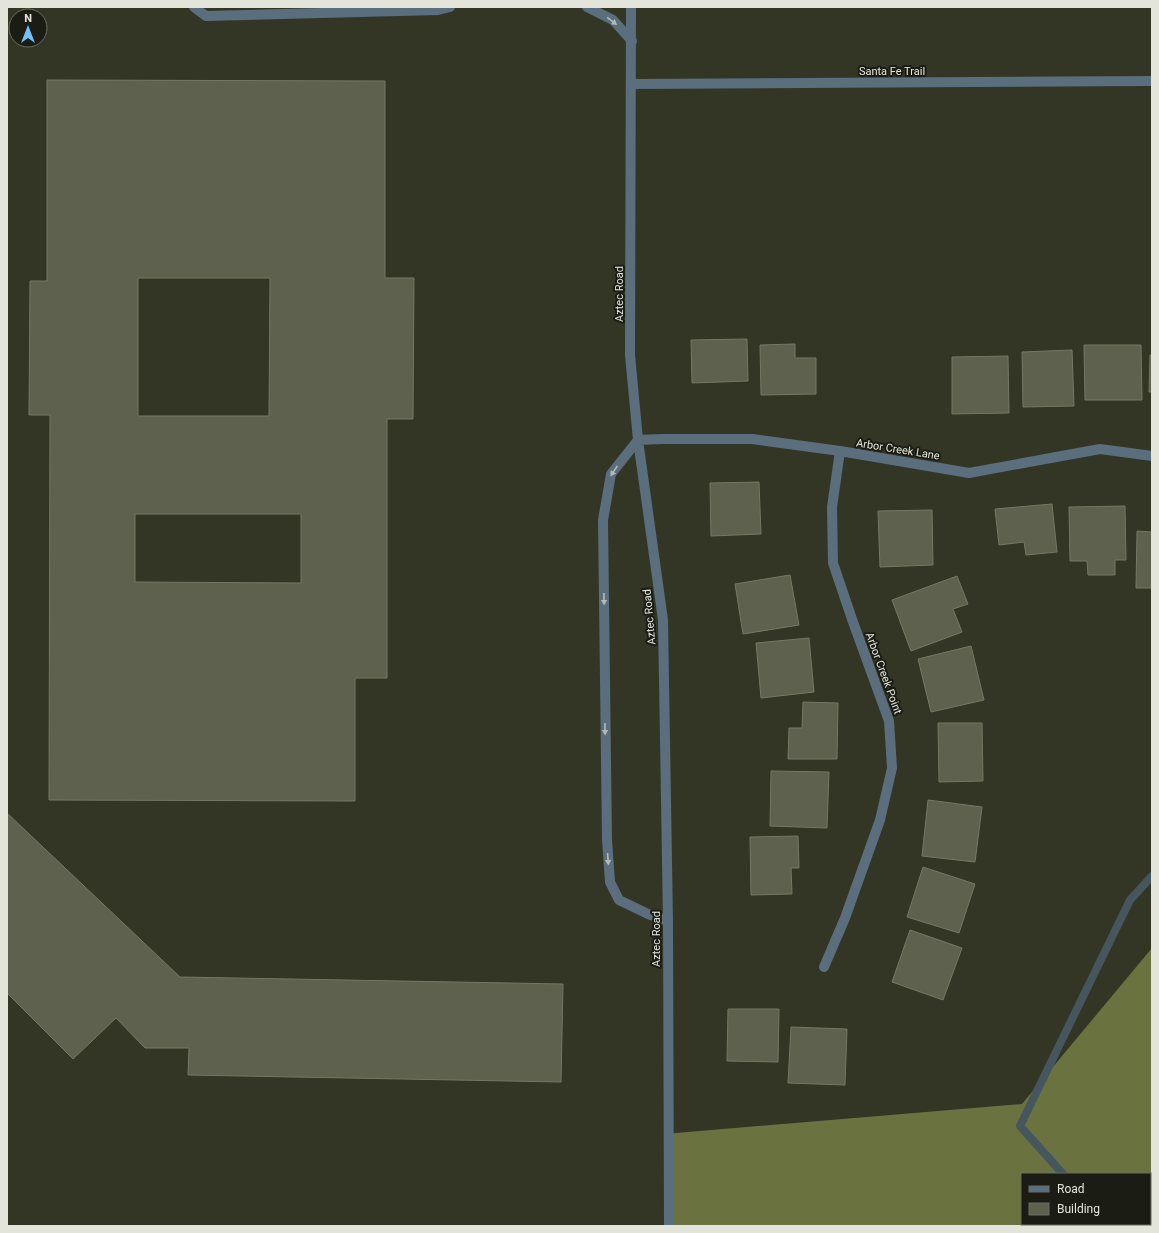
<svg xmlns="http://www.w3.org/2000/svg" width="1159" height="1233" font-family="Roboto,sans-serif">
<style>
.forest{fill:#6a7240;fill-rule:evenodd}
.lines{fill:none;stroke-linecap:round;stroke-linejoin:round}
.stream{stroke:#46565e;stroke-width:8}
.building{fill:#5d614e;stroke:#747864;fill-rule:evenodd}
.minor{stroke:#5b6e7d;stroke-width:10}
.oneway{fill:#b3bbb9}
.labels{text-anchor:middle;stroke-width:4;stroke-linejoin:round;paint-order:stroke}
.street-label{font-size:11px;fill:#e3e5da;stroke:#1b1d15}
</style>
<rect width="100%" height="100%" fill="#333624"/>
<!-- forest -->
<path class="forest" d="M1152,948V1226H664V1134L1022,1104ZM1022,1174H1150V1224H1022Z"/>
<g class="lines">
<!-- stream -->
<path class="stream" d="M1063,1174L1020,1126L1130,900L1152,876
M1108,1224L1110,1226"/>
</g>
<!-- building -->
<path class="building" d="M47,80L385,81V278H414L413,419H387V678H355V801L49,800L50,415H29L30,281H47ZM138,278H270L269,416H138ZM135,514H301V583L135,582Z
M747,339L748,381L692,383L691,340Z
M795,344V358H816V394L761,395L760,345Z
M1084,345H1141L1142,400H1085Z
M1072,350L1074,406L1023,407L1022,352Z
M1150,355H1152V392H1149Z
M1008,356L1009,413L952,414V357Z
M759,482L761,534L711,536L710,483Z
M1052,504L1057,552L1026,555L1024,542L999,545L995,509Z
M1125,506L1126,560H1115V575H1088L1087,561H1070L1069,507Z
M932,510L933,565L880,567L878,511Z
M1137,531L1152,532V588H1136Z
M790,575L799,625L743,634L735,584Z
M957,576L968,604L953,609L962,632L911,651L892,600Z
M809,638L814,692L761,698L756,643Z
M971,646L984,700L931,712L918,659Z
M803,702L838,703L837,759H788L789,728H802Z
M938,723H982L983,781L939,782Z
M771,771L829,772L827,828L770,826Z
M928,800L982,807L975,862L922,856Z
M7,813L180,977L563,984L561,1082L188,1075L189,1048H145L116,1018L73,1059L7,993Z
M798,836L799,868H791L792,894L751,895L750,837Z
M923,867L975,884L959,933L907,917Z
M910,930L962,948L943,1000L892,982Z
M728,1009H779L778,1062L727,1061Z
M791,1027L847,1029L845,1085L788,1083Z"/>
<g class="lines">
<!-- minor -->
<path class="minor" d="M194,7L206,16L438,10L450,7
M587,7L613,20L632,41
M631,7L630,355L638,440L663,620L668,921L669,1226
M631,84L1152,81
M668,921L648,914L619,900L610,882L607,840L603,520L611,474L638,440L663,439H752L840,451L969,473L1100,449L1152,456
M824,967L845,918L880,820L892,768L889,721L853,622L833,563L832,507L840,451"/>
</g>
<!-- one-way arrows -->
<defs><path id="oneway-solid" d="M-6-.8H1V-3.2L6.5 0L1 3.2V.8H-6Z"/></defs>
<g class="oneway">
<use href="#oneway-solid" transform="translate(612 21) rotate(37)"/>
<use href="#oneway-solid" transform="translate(614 471) rotate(124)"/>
<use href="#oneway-solid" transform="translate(604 599) rotate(89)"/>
<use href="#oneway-solid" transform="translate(605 729) rotate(89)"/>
<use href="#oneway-solid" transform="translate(608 859) rotate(86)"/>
</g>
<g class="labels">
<!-- street labels -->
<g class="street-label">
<text x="892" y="75">Santa Fe Trail</text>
<text transform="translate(619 294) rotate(-90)" y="4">Aztec Road</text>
<text transform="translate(898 449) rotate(9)" y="4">Arbor Creek Lane</text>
<text transform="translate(649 617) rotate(-95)" y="4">Aztec Road</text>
<text transform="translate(884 673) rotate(70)" y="4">Arbor Creek Point</text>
<text transform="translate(656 939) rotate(-90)" y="4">Aztec Road</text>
</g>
</g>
<!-- border -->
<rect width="1159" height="1233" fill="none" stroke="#e3e5da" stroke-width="16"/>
<!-- legend -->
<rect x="1021" y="1173" width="130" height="52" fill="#1b1d15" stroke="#6b6d64"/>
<rect x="1029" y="1186" width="20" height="6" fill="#5b6e7d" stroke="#6b6d64"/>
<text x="1057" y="1193" font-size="12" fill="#e3e5da">Road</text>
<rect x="1029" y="1203" width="20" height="12" fill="#5d614e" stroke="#6b6d64"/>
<text x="1057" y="1213" font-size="12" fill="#e3e5da">Building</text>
<!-- north arrow -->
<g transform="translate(28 28)"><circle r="19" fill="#1b1d15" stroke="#6b6d64"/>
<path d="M0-3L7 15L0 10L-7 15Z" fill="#74c0f6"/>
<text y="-6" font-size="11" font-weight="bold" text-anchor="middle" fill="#e3e5da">N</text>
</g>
</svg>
